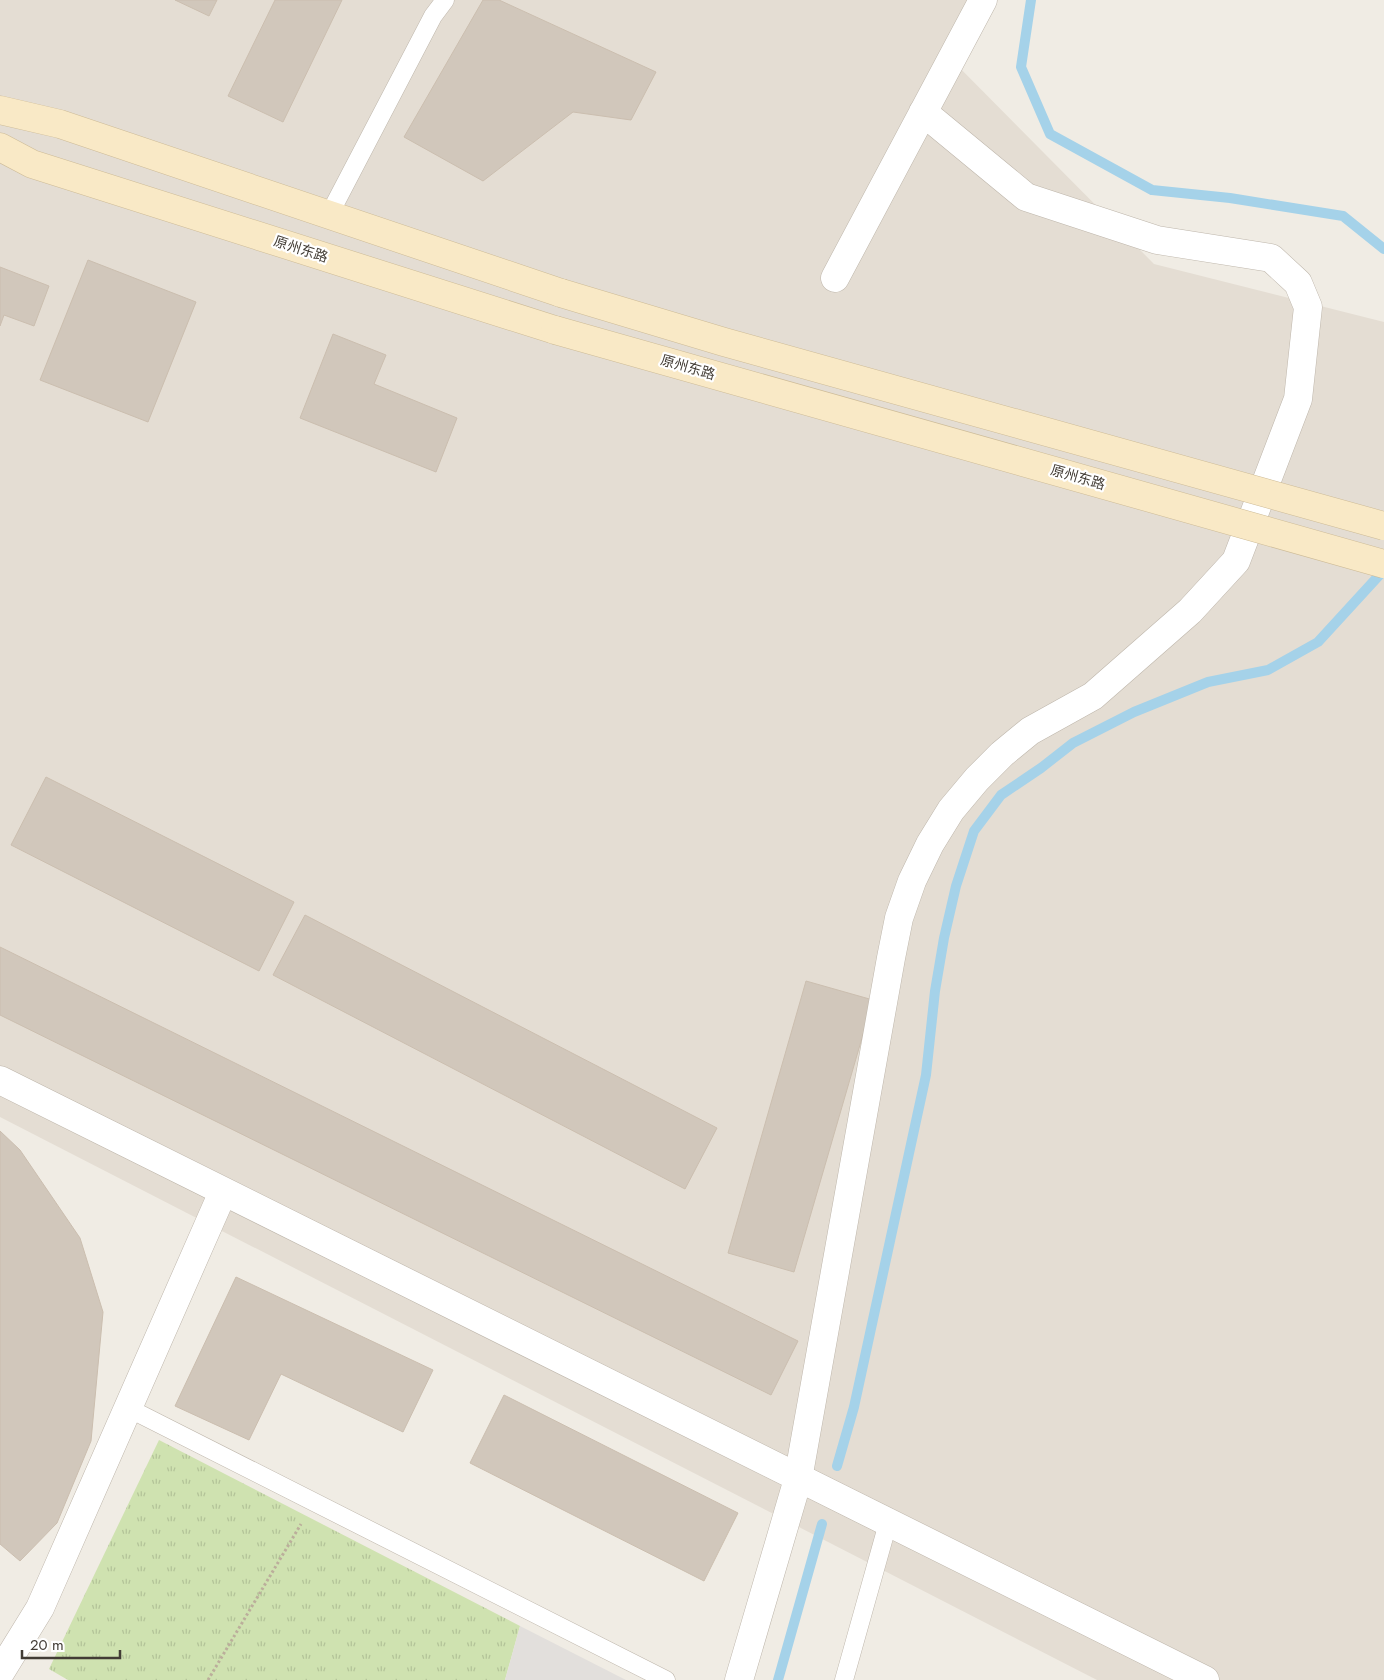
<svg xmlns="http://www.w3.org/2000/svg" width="1384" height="1680" font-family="Jost,'Noto Sans SC',sans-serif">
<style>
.residential{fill:#e4ddd3}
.park{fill:url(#park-tufts)}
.parking{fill:#e2dfdc}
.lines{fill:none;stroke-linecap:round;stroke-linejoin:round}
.stream{stroke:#a5d2e9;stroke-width:10}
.building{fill:#d1c7bb;stroke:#cbbeaf}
.service-casing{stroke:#beb6ab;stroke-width:19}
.minor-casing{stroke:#beb6ab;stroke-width:29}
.tertiary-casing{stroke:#beb6ab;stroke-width:29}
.secondary-casing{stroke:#cdbb97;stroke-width:29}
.path{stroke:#bbae9b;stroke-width:3;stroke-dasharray:2.5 2.5;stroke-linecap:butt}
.service{stroke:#fff;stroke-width:18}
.minor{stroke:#fff;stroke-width:28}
.tertiary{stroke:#fff;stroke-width:28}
.secondary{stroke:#f9e9c6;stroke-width:28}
.secondary-bridge-casing{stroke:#cdbb97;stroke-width:29;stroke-linecap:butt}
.secondary-bridge{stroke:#f9e9c6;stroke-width:28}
.labels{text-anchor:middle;stroke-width:4.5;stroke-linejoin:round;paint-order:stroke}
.street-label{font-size:14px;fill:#423c35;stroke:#fff}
</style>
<defs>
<pattern id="park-tufts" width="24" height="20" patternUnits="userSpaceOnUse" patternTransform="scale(1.25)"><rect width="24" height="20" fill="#cfe2b0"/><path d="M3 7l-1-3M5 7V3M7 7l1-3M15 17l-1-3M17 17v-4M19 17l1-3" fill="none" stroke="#b3c398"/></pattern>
</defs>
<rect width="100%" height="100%" fill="#f0ece4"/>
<!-- residential -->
<path class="residential" d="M0,0H972L947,55L1154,264L1384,322V1680H1097L0,1117Z"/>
<!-- park -->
<path class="park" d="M159,1440L520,1626L505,1680H68L49,1669Z"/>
<!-- parking -->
<path class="parking" d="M520,1626L626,1680H505Z"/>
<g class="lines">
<!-- stream -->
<path class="stream" d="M1031,0L1021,67L1050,134L1152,190L1230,198L1343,216L1384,249
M837,1466L854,1407L926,1075L935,991L944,938L956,886L974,831L1001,795L1041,768L1073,743L1134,712L1208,682L1268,670L1318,642L1384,570
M778,1680L822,1524"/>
</g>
<!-- building -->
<path class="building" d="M175,0H217L209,16Z
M275,0H342L283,122L228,96Z
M483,0H499L656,72L631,120L573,112L483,181L404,137Z
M88,260L196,302L148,422L40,380Z
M0,267L49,286L34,326L4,315L0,326Z
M333,334L386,355L374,384L457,418L436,472L300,418Z
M46,777L294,902L259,971L11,845Z
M305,915L717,1128L685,1189L273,975Z
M0,947L798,1341L771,1395L0,1015Z
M806,981L873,1000L794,1272L728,1253Z
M0,1131L20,1150L80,1238L103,1312L91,1441L57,1523L20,1561L0,1544Z
M236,1277L433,1370L403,1432L281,1374L249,1440L175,1406Z
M504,1395L738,1513L704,1581L470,1463Z"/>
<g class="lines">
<defs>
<path id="service" d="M329,215L433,16L445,0
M128,1408L666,1680
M844,1680L888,1523"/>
<path id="minor" d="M835,278L983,0
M798,1479L891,958L899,918L912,881L930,844L951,810L977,779L1002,754L1030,731L1093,696L1190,611L1236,561L1298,399L1308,307L1298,283L1271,258L1157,240L1026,197L923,112
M0,1673L40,1608L223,1192"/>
<path id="tertiary" d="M0,1080L1205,1680
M739,1680L798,1479"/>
<path id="secondary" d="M0,110L60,124L561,293
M0,147L32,164L555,330"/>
</defs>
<!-- service casing -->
<use href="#service" class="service-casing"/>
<!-- minor casing -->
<use href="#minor" class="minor-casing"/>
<!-- tertiary casing -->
<use href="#tertiary" class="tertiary-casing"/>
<!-- secondary casing -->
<use href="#secondary" class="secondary-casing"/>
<!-- path -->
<path class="path" d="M208,1680L301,1524"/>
<!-- service -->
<use href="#service" class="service"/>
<!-- minor -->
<use href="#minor" class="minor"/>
<!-- tertiary -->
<use href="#tertiary" class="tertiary"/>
<!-- secondary -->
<use href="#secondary" class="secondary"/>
<defs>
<path id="secondary-bridge" d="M561,293L724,342L1384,526
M555,330L1384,564"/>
</defs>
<!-- secondary-bridge casing -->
<use href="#secondary-bridge" class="secondary-bridge-casing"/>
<!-- secondary-bridge -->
<use href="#secondary-bridge" class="secondary-bridge"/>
</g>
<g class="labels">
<!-- street labels -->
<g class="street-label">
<text transform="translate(301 249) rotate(18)" y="5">原州东路</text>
<text transform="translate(688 367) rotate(16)" y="5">原州东路</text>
<text transform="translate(1078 477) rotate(16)" y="5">原州东路</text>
</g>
</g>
<!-- scale -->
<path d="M22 1650v8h98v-8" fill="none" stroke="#423c35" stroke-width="2.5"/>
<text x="30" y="1650" font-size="15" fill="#423c35" stroke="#ffffff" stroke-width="4" paint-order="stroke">20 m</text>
</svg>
